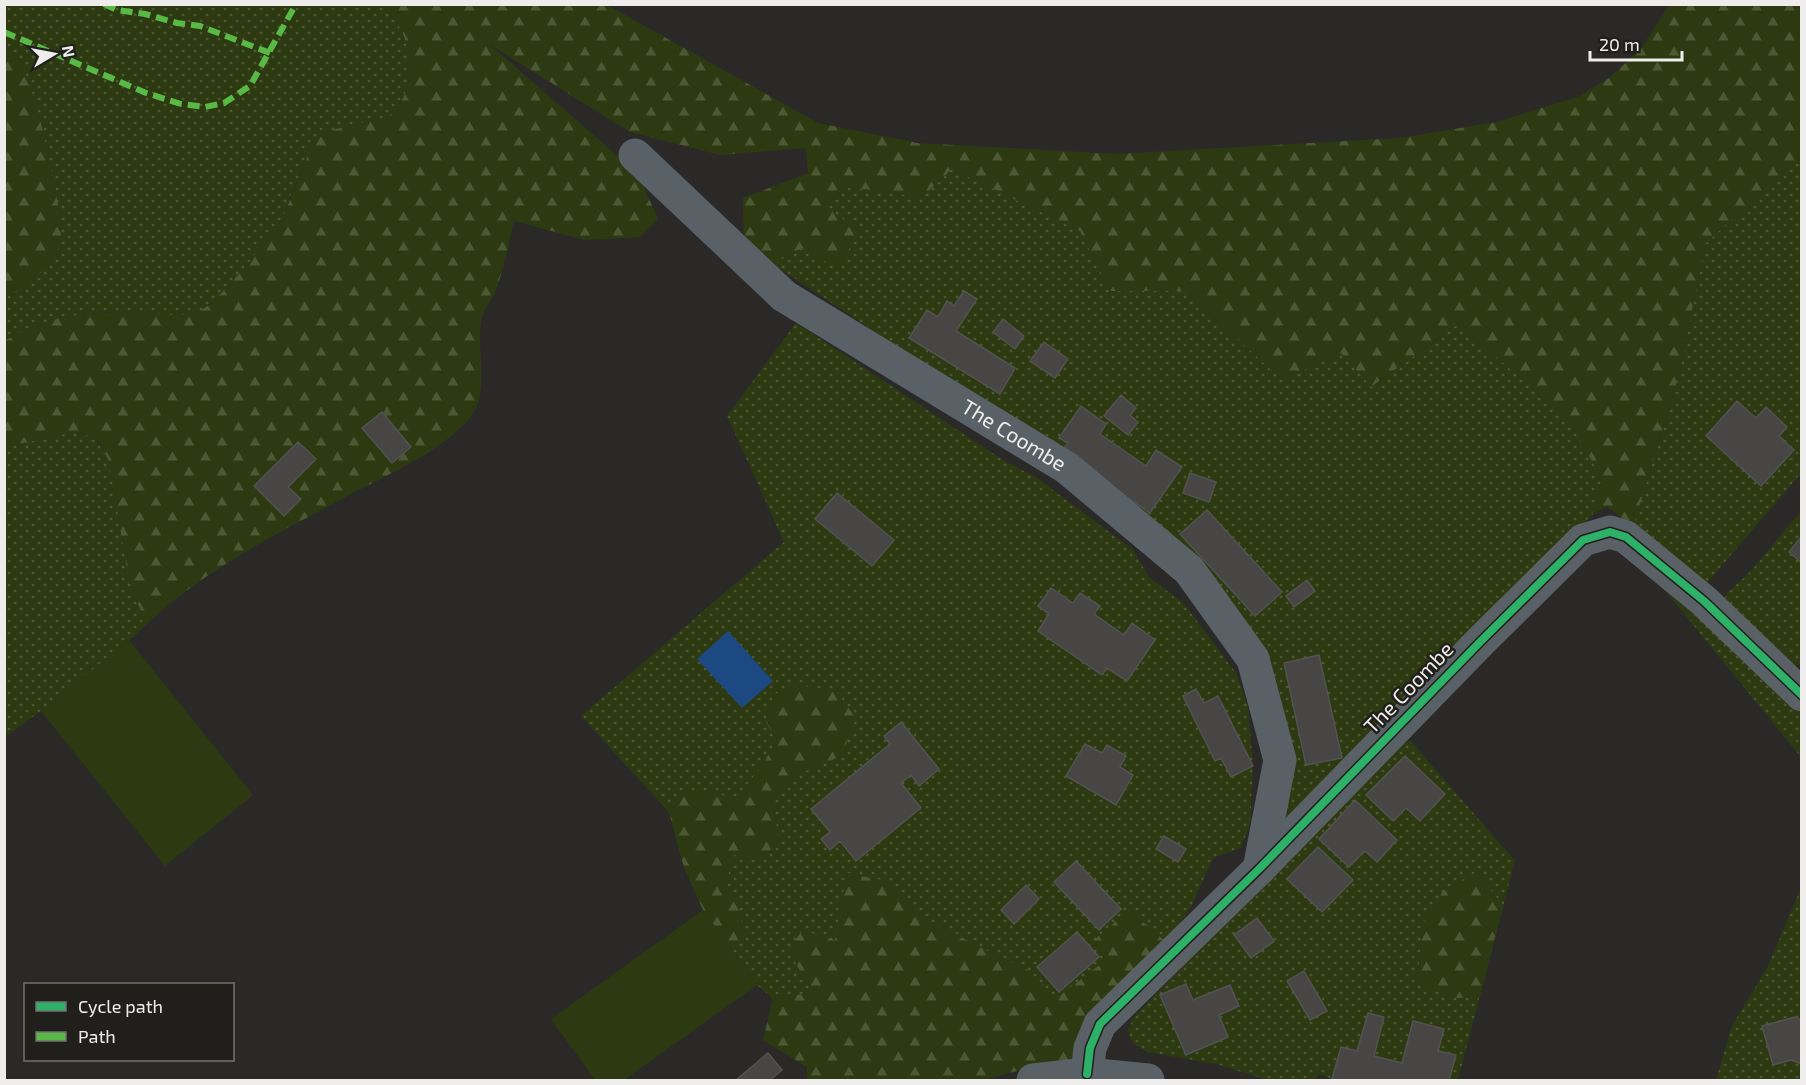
<svg xmlns="http://www.w3.org/2000/svg" width="1806" height="1085" font-family="'Exo 2',sans-serif">
<style>
.grass{fill:url(#grass-dots)}
.forest{fill:url(#forest-firs)}
.park{fill:#2d3a11}
.water{fill:#1d4982}
.building{fill:#474644;stroke:#535250;stroke-width:1.5}
.lines{fill:none;stroke-linecap:round;stroke-linejoin:round}
.minor{stroke:#596166;stroke-width:33}
.major{stroke:#596167;stroke-width:33}
.quiet{stroke:#58b947;stroke-width:6;stroke-dasharray:12 6;stroke-linecap:butt}
.cycleway-casing{stroke:#211f1c;stroke-width:11}
.cycleway{stroke:#2db169;stroke-width:8}
.labels{text-anchor:middle;stroke-width:5;stroke-linejoin:round;paint-order:stroke}
.street-label{font-size:21px;fill:#efedeb;stroke:#211f1c}
</style>
<defs>
<pattern id="grass-dots" width="8" height="8" patternUnits="userSpaceOnUse" patternTransform="scale(1.5)"><rect width="8" height="8" fill="#2d3a11"/><path d="M2 2h.1M6 6h.1" fill="none" stroke="#4c5734" stroke-width="1.8" stroke-linecap="round"/></pattern>
<pattern id="forest-firs" width="22" height="20" patternUnits="userSpaceOnUse" patternTransform="scale(1.5)"><rect width="22" height="20" fill="#2d3a11"/><path d="M5 1l3.5 6h-7zM16 11l3.5 6h-7z" fill="#4c5734"/></pattern>
</defs>
<rect width="100%" height="100%" fill="#2a2927"/>
<!-- grass -->
<path class="grass" d="M5,5H379C388,13 398,22 403,34C411,53 413,79 403,98C400,104 393,111 389,117L339,128L324,133L313,142C305,161 298,179 290,197C287,206 285,215 280,223C267,242 216,306 196,313C179,319 150,314 132,313C88,310 43,318 5,341V298L61,237L59,211L48,154L29,82L19,59L5,47Z
M1801,155V473L1707,583L1633,527L1679,376L1705,244Z
M952,169L1080,231L1110,291H1187L1282,380L1341,353L1372,387L1458,324L1568,419L1602,479L1592,515L1390,719L1297,817H1278L1254,642L945,378L773,264L802,248L823,206L850,187L922,197Z
M796,323L1006,462L1036,477L1133,550L1149,577L1184,604L1236,673L1248,706L1253,766L1250,824L1241,848L1213,858L1190,909L1165,941L1129,910L1107,959L1057,999L1026,969L995,955L915,913L886,881L847,873L835,941L814,992L773,999L757,985L703,910L684,867L669,812L581,716L784,542L727,416Z
M69,433C95,434 98,439 109,462L137,603L148,623C104,664 54,702 5,737L4,447Z
M1801,511V664L1786,669L1722,606L1727,593L1751,571Z
M1663,588L1801,708V757Z
M1410,740L1515,861L1458,1080H1337L1317,1074L1315,1080H1268L1216,1064L1148,1052L1135,1045L1130,1038L1128,1029L1134,1017L1383,759Z
M1801,888V1080H1716L1732,1026L1767,968Z"/>
<!-- forest -->
<path class="forest" d="M379,5H607L818,123L917,143L1117,154L1400,138L1497,122L1580,96L1609,78L1641,49L1669,5H1801V155L1705,244L1679,375L1633,527L1607,506L1592,515L1602,479L1568,419L1458,324L1371,387L1341,353L1282,380L1187,291H1110L1080,231L952,169L922,197L850,187L824,205L861,232L836,268L802,248L773,264L744,243L743,198L808,173L806,148L720,155L630,132L489,44L638,174L658,219L640,237L585,240L514,221C508,244 504,270 495,292C492,299 487,305 484,312C480,319 480,330 480,339C480,359 485,392 475,410C454,446 387,475 351,494C283,531 204,569 148,623L137,603L128,575L109,462L100,442L85,434L69,433L5,447L4,341L35,325L59,318L80,315L122,312L176,315L196,313L211,304L240,273L281,222L313,142L324,133L339,128L389,117C393,111 400,104 403,98C413,79 411,53 403,34C398,22 388,13 379,5Z
M4,47C9,50 15,54 18,59C34,78 63,210 61,236C61,241 58,250 56,254C48,272 20,287 5,299Z
M793,685L836,690L856,719L841,756L801,773L772,802L779,838L764,858L732,855L727,883L741,913L743,936L729,947L703,910L684,867L669,812L679,792H713L735,799L763,765L776,740L765,720L773,695Z
M1476,872L1503,905L1480,997L1458,998L1417,984L1423,923L1443,891Z
M847,873L886,881L915,913L995,955L1026,969L1057,998L1107,959L1093,941L1129,910L1165,941L1075,1058L1057,1069L1017,1071L983,1080H807V1067L763,1040L773,999L814,992L787,950L803,930L835,940Z"/>
<!-- park -->
<path class="park" d="M129,640L253,795L165,866L41,711Z
M703,910L757,985L624,1080H595L551,1019Z"/>
<!-- water -->
<path class="water" d="M728,631L773,681L742,708L697,659Z"/>
<!-- building -->
<path class="building" d="M964,291L977,299L956,331L1015,368L1000,394L909,338L927,310L938,317L947,301L954,306Z
M1003,319L1024,336L1015,349L993,332Z
M1044,342L1068,359L1055,378L1030,361Z
M1121,395L1136,408L1130,415L1138,422L1128,435L1104,416Z
M1737,401L1756,418L1766,407L1787,427L1779,436L1794,450L1761,486L1706,436Z
M1081,406L1106,424L1100,434L1146,466L1156,450L1182,467L1150,513L1061,452L1068,443L1059,438Z
M382,412L411,447L392,463L362,428Z
M298,442L316,459L288,487L301,499L284,516L254,486Z
M1190,473L1216,482L1209,502L1183,493Z
M837,493L894,540L872,566L815,519Z
M1207,510L1282,592L1255,616L1180,534Z
M1802,536V563L1789,552Z
M1307,580L1315,591L1294,607L1286,596Z
M1051,588L1073,603L1080,593L1100,606L1094,614L1124,635L1132,623L1155,640L1127,681L1107,668L1102,675L1038,631L1049,614L1038,606Z
M1319,655L1342,758L1306,765L1284,663Z
M1196,689L1204,703L1218,696L1253,766L1231,777L1221,758L1215,761L1183,696Z
M901,722L939,769L919,786L911,775L901,783L921,808L856,861L840,841L830,850L821,839L830,832L811,809L890,744L884,736Z
M1085,744L1102,753L1107,745L1126,756L1120,767L1133,775L1116,805L1066,776Z
M1405,756L1445,794L1420,821L1406,808L1393,821L1366,795Z
M1355,800L1397,840L1377,862L1365,851L1349,867L1319,839Z
M1164,836L1186,849L1178,862L1156,849Z
M1318,847L1353,880L1322,912L1287,879Z
M1076,861L1121,909L1099,930L1054,882Z
M1026,885L1039,899L1014,924L1001,910Z
M1257,918L1274,941L1251,958L1234,935Z
M1077,932L1099,957L1059,992L1037,967Z
M1304,971L1327,1011L1310,1020L1287,981Z
M1186,984L1193,1000L1230,985L1239,1006L1219,1015L1228,1037L1186,1055L1160,995Z
M1368,1013L1384,1017L1374,1056L1402,1063L1413,1021L1444,1029L1438,1051L1456,1055L1449,1080H1337L1332,1079L1341,1047L1357,1051Z
M1795,1017L1802,1021V1064L1791,1060L1773,1065L1762,1026Z
M768,1053L782,1070L770,1080H736Z"/>
<g class="lines">
<!-- minor -->
<g class="minor">
<path id="s1" d="M635,155L784,296L1067,468L1189,570L1253,659L1280,760L1259,869"/>
<path d="M1087,1074L1090,1048L1100,1024L1259,869L1482,640L1583,540L1610,532L1626,537L1704,601L1802,695"/>
</g>
<!-- major -->
<path class="major" d="M1033,1080L1087,1074L1148,1080"/>
<!-- quiet -->
<path class="quiet" d="M104,4L117,10L145,14L177,23L200,26L270,53
M4,32L146,93L181,104L205,107L224,103L250,86L296,4"/>
<defs>
<path id="cycleway" d="M1087,1074L1090,1048L1100,1024L1259,869L1482,640L1583,540L1610,532L1626,537L1704,601L1802,695"/>
</defs>
<!-- cycleway casing -->
<use href="#cycleway" class="cycleway-casing"/>
<!-- cycleway -->
<use href="#cycleway" class="cycleway"/>
</g>
<g class="labels">
<!-- street labels -->
<g class="street-label">
<text dy="7" stroke="none"><textPath href="#s1" startOffset="474">The Coombe</textPath></text>
<text transform="translate(1409 688) rotate(-46)" y="7">The Coombe</text>
</g>
</g>
<!-- border -->
<rect width="1806" height="1085" fill="none" stroke="#efedeb" stroke-width="12"/>
<!-- legend -->
<rect x="24" y="983" width="210" height="78" fill="#211f1c" stroke="#73716f" stroke-width="1.5"/>
<rect x="36" y="1002" width="30" height="9" fill="#2db169" stroke="#73716f" stroke-width="1.5"/>
<text x="78" y="1013" font-size="18" fill="#efedeb">Cycle path</text>
<rect x="36" y="1032" width="30" height="9" fill="#58b947" stroke="#73716f" stroke-width="1.5"/>
<text x="78" y="1043" font-size="18" fill="#efedeb">Path</text>
<!-- north arrow -->
<g transform="translate(54 54) rotate(80)" stroke="#211f1c" stroke-width="4.5" paint-order="stroke">
<path d="M0-4.5L10 22L0 15L-10 22Z" fill="#efedeb"/>
<text y="-9" font-size="16" font-weight="bold" text-anchor="middle" fill="#efedeb">N</text>
</g>
<!-- scale -->
<path d="M1590 51v9h92v-9" fill="none" stroke="#efedeb" stroke-width="3"/>
<text x="1599" y="51" font-size="18" fill="#efedeb" stroke="#211f1c" stroke-width="4.5" paint-order="stroke">20 m</text>
</svg>
